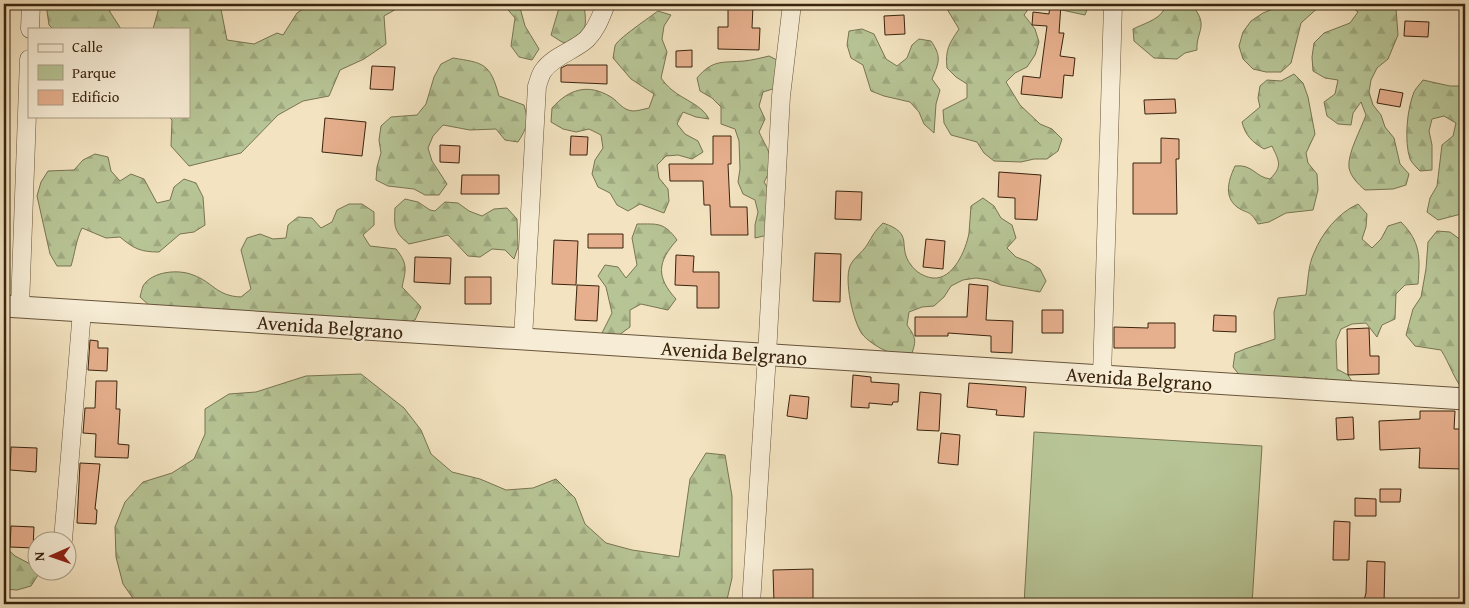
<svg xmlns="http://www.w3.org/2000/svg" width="1469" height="608" font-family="'Gentium Book Plus',serif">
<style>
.forest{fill:url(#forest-firs);stroke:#787452}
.park{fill:#b7c495;stroke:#787452}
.building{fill:#e6af8d;stroke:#3a240e}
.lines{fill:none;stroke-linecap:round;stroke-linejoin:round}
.minor-casing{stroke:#68543a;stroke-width:19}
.tertiary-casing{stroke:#68543a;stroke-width:23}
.minor{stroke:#f7edd6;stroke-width:18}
.tertiary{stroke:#f7edd6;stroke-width:21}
.labels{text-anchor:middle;stroke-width:4;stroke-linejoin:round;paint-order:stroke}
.street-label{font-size:20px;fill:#3a240e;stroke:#f7edd6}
</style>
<defs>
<pattern id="forest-firs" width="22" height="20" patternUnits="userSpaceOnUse" patternTransform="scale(1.25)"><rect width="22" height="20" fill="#b7c495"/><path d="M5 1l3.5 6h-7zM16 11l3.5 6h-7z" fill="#9ea87f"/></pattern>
</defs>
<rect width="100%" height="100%" fill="#f3e3c0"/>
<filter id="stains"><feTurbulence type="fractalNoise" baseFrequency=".004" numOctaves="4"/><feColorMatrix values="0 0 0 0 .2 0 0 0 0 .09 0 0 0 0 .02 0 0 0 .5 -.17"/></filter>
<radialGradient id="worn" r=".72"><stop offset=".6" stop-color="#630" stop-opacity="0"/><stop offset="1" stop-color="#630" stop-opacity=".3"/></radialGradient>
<!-- forest -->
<path class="forest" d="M46,4H109L110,12L121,29H53L49,25Z
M160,4H220L227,40L254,44L277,33L283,35L297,13L311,4H405L384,16L386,44L364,59L340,70L329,96L303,101L278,115L241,153L189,166L171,146L172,120L168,116H189V29H153Z
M503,4H519L525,26L539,49L532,60L519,57L511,46L515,18Z
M558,4H584C586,23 588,29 574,44L562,42L551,35L559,8Z
M944,4H1032L1024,15L1035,29L1039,42L1035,55L1027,67L1015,73L1006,82L1020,105L1040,124L1052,129L1062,139L1058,151L1047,159H1034L1021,162L994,161L984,153L977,142L951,135L944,123L943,110L967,98V84L956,77L947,68C945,50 949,44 959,29Z
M1034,4H1089L1085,15Z
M1165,4H1196L1195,9C1208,27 1196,32 1197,50L1185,53L1177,59L1154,58L1134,41L1133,29C1145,23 1165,18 1165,4Z
M1285,4H1393L1396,8L1398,35L1388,59L1377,68L1371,80L1369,92L1373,105L1381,115L1385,127L1394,138L1400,164L1409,174L1406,185L1393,189L1365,190C1358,184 1351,177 1349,168C1347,154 1361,129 1366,115L1361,102L1353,113L1351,125L1338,124L1327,116L1324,102L1335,94L1338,80L1325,78L1313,71L1312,57L1314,43L1324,33L1350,23L1358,12L1348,4L1321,5L1301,23L1291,63L1281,72H1266L1253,69L1243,59L1239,46L1243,32L1251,21L1263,13Z
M658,11L671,15L664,26L662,39L667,52L661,78C664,82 667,86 672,90C684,100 702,105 709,119L696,117L683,112L677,124L685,134L698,141L703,152L692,159L678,155L666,156L657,165L659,178L668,189L669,201L664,213L640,204L628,211L617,205L610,193L598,187L592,174L595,160L603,148L601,135L589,129L576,132L563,129L551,122L552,108C569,89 588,83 611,97C619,102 622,110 633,111C638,111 644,109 649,108L654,94L631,79L613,58C614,54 614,50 615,46C616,40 650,17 658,11Z
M862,29L874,34L886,59L897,66L907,58L912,45L919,39L931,41C942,57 939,62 932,79L940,90L936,104L934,133L924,124L919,112L910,102L884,96L871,91L863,65L851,58L847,45L849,31Z
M769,56L781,62L776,88L763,92L759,106L765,119L759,132C769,153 777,160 764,182L772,194L768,235L755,238V225L758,212L755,200L743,194L738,182L740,169L739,141L735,129L721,124V107L712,98L700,91L697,78C713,59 722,63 744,61C753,60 761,58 769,56Z
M453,58C484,63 490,63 499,96L524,105C529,122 527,128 518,142L505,140L496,129L470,130L443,125L433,136L428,148L432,161L447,184L439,195H425L414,189L388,186L376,180L377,167L381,153L379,140L381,126L391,117L417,115L426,104L434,77L441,64Z
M1294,74L1303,83L1308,97L1315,134L1306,153L1308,163L1317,174L1318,190L1313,210L1286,213L1269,222L1258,224C1249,209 1249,215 1237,207C1223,196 1229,179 1235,166C1253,164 1255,177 1270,179C1283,166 1279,161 1272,146L1264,149C1252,142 1245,135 1242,122L1260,107L1258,98L1260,86L1267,80L1281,81Z
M1423,80L1450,86H1465V213L1438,220L1427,212L1430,198L1437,186L1442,145L1453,136L1456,123L1444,116L1432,119L1429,131L1432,145V170L1420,171C1416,167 1412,163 1410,159C1404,141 1407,109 1414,92C1416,88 1420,84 1423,80Z
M95,154L108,157L111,171L120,181L131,174L144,179L157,203L170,200L174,187L184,179L196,183L203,197L205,225L194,232L180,234L159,252C141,252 134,249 120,237L106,238L82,228C76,240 75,253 71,266H57L50,254L37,196L41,182L48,171L74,170L83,160Z
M983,198L994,206L1001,218L1012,225L1016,238L1007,248L1016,257L1029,262L1040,269L1046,281L1040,292L1001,285L989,280L976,278L963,280L951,286L944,297L934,306L922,307L909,312L907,325C917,339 916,341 911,356C902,354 892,354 884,350C877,347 867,340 862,334C853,321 844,281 850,266C854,257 862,253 867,245C873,235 874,232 883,223C916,234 896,246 911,265C916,272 924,277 933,278C953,280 966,250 969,233C970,224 970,215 971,206Z
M405,199L418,202L430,210L435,211L445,202L458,203L469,211L482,216L494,209L507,208L517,219L518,247L514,259L505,250L492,249L480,257L468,256L448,235L409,244C394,232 394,227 395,208Z
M349,204H362L374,212V225L363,235L370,246L396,249C408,264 406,269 402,287L421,307L415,320L401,324L150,306L140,297C141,293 142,289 143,286C152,271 179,269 193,275C213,282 216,296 241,297L251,289L241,250L247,238L260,234L273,239L286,238L288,225L298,217L312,218L321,228L332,222L337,210Z
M1358,204L1367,214L1366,227L1362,239L1372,248L1381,239L1388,226L1401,222C1421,242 1420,258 1418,284L1405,285L1396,294L1395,319L1382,325L1377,337L1366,323L1352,324L1341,329L1336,341L1337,369L1348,375L1355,386L1304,377L1280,386L1241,377L1233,367L1235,353C1248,347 1262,344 1275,339L1274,312L1278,298L1306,295C1308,282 1308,265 1314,253C1322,233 1338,213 1358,204Z
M637,224C658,224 664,222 677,240C657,262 656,277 676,299L668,310L641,304L630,310V327L619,335L600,337L612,313L606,287L598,276L605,265L618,267L626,278L637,265L632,238Z
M1437,231L1450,232L1465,243V392C1454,380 1450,364 1441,350L1415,346L1406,335L1413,309L1421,297L1426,269L1428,242Z
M361,374L404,408L421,430L431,454L452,472L480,479L506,490L533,488L556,479L575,498L585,524L606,543L632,550L679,557L690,479L706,453L725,455L732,496V578L726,604H137L123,584L116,557L115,527L125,502L143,482L172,473L194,459L205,434V409L229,394L256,392L306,376Z
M4,546L15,556L34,566L38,575L31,586L17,590L4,589Z"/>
<!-- park -->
<path class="park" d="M1034,432L1262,446L1252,604H1024Z"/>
<!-- building -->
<path class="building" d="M1050,4H1061L1059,33H1064L1060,56L1075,58L1073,76L1064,75L1062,98L1021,94L1023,76L1040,78L1047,26L1032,25L1033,12L1049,14Z
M728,5L753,6L752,28H760L759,50L718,49V27H728Z
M904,15L905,34L885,35L884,16Z
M1405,21L1429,22L1428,37L1404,36Z
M692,50V67H676V51Z
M567,65H607V84L561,82V68Z
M372,66L395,67L393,90L370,89Z
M1380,89L1403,93L1400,107L1377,103Z
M1175,99L1176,113L1145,114L1144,100Z
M325,118L366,122L362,156L322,152Z
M571,136L588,137L587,155H570Z
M713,136H731V164H728L730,207H747L748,235H711L710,205H704L703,181H670L669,164H713Z
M1161,138L1179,139V159H1176L1177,214H1133V163H1161Z
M440,145L460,146L459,163L440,162Z
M999,172L1041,175L1037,220L1015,219V198L998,197Z
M462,175H499V194H461Z
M836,191L862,192L861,220L835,219Z
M588,234H623V248H588Z
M926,239L945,241L943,269L923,267Z
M554,240L578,241L576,285L552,284Z
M815,253L841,254L840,302L813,301Z
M676,255L694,256L693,272H719V308H697V286L675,285Z
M415,257L451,258L450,284L414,282Z
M465,277H491V304H465Z
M969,284L988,286L986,320L1013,321L1012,353L991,352V336L948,333V336H915V317H967Z
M577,285L599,286L597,321L575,320Z
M1042,310H1063V333H1042Z
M1214,315L1236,316V332L1213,331Z
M1148,323H1175V348H1114V327L1148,328Z
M1369,328L1370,356H1379V374L1348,375L1347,329Z
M90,340L98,341V348H108L107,371L88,370Z
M853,375L871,377V382L899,384L898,402H893L892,405L869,403V408L851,407Z
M96,381H117L116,409H120L118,444L129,445L128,458L95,457L96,434L83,433L85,408H95Z
M969,383L1026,387L1024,417L996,415L997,410L967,407Z
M920,392L941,394L939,431L917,430Z
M790,395L809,397L807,419L787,416Z
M1420,411H1455L1454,429H1465V469L1419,468L1420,448L1380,450L1379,421L1420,419Z
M1353,417L1354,439L1337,440L1336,418Z
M941,433L960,435L958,465L938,463Z
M11,447L37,448L36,472L10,470Z
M80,463L100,464L95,509L97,510L96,524L77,523Z
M1380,489H1401L1400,502H1380Z
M1355,498L1376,499V516H1355Z
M1334,521L1350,522L1349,560H1333Z
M11,526L34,527L33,548L10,547Z
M1367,561L1385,562L1384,604H1363L1366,593Z
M813,569V602L774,603L773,570Z"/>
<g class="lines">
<defs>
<path id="minor" d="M30,29L31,4
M20,307L29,59
M523,339L537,86C539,81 540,75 543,71C553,56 574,51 587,39C597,29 601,16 606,4
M1102,377L1113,4
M63,540L82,311
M751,604L767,355L781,96L792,4"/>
<path id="tertiary" d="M4,306L1465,399"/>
</defs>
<!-- minor casing -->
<use href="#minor" class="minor-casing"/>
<!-- tertiary casing -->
<use href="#tertiary" class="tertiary-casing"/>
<!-- minor -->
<use href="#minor" class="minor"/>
<!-- tertiary -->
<use href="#tertiary" class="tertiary"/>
</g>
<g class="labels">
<!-- street labels -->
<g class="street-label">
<text transform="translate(330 327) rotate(4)" y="7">Avenida Belgrano</text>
<text transform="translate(734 353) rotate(4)" y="7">Avenida Belgrano</text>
<text transform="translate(1139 379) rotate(4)" y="7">Avenida Belgrano</text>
</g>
</g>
<!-- margin -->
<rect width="1469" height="608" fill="none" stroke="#f3e3c0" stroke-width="20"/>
<rect x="5" y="5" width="1459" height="598" fill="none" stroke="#3a240e" stroke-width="2.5"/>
<rect x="10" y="10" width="1449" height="588" fill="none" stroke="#3a240e"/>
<!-- legend -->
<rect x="28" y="28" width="162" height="90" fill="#f7edd6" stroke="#ab9d86"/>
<rect x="38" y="44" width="25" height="8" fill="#f7edd6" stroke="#ab9d86"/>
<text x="72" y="52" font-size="15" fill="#3a240e">Calle</text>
<rect x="38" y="65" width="25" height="15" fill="#b7c495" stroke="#ab9d86"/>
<text x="72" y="78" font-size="15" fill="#3a240e">Parque</text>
<rect x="38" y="90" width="25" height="15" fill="#e6af8d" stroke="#ab9d86"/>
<text x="72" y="102" font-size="15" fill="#3a240e">Edificio</text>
<!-- north arrow -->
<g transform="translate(52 556) rotate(268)"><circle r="24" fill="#f7edd6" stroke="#ab9d86"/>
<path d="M0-4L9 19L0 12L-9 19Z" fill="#8f2418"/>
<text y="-8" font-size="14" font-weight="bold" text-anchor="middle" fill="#3a240e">N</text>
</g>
<rect width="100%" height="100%" filter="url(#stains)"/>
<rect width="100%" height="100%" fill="url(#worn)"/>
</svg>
